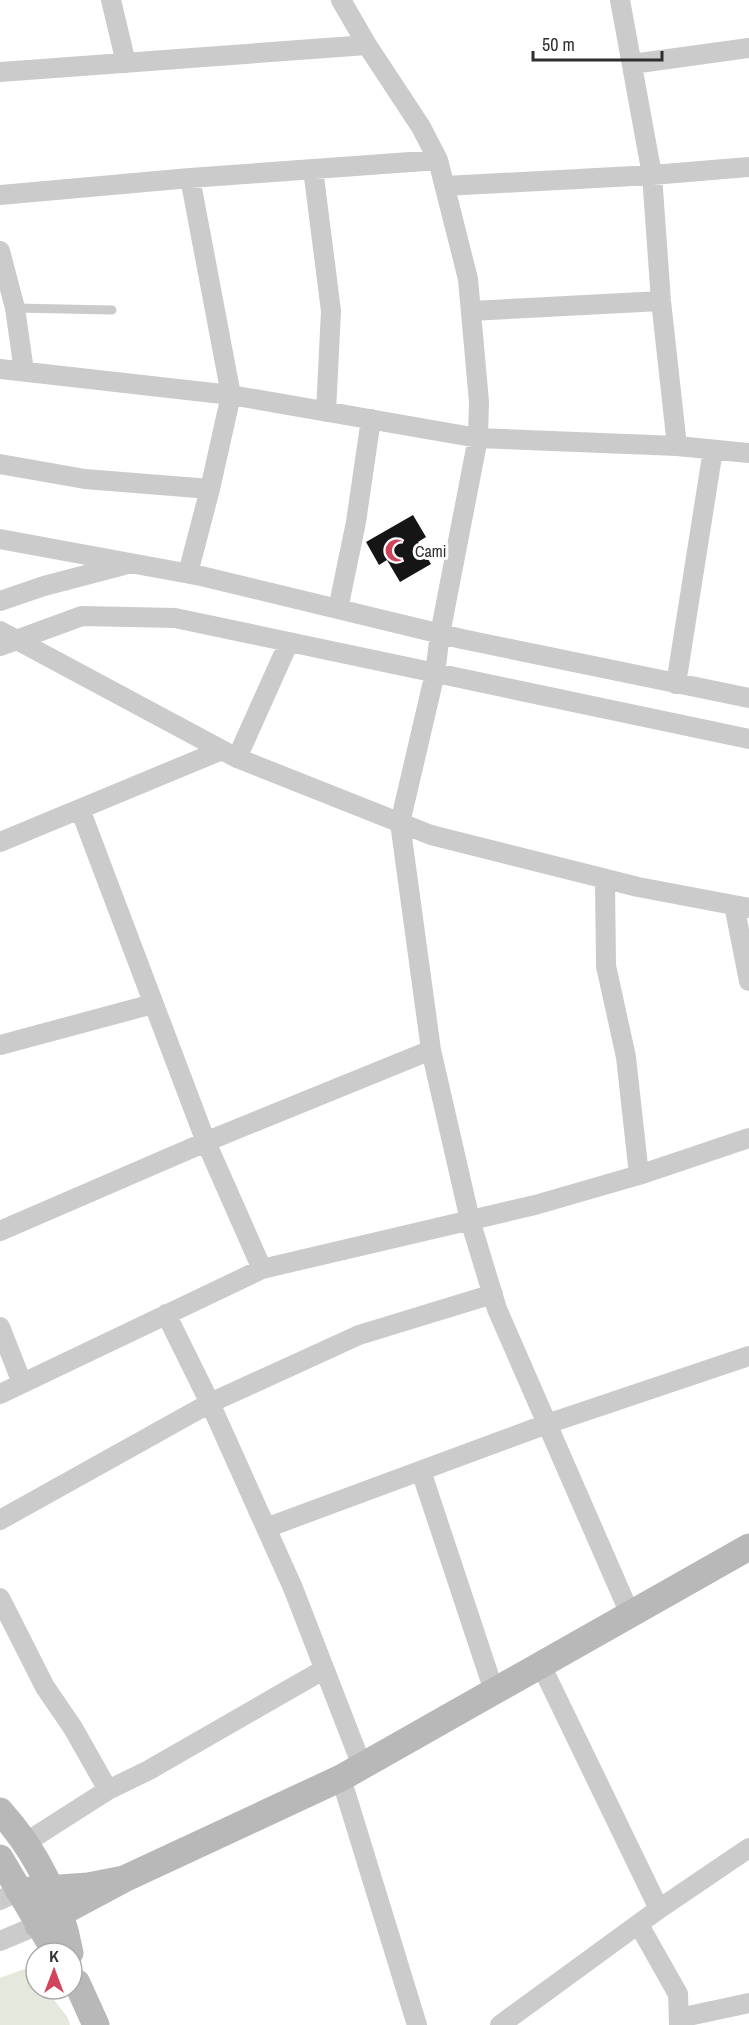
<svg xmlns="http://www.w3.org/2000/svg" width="749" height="2025" font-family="'Archivo Narrow',sans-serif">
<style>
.green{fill:#e5e9dd}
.building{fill:#151515}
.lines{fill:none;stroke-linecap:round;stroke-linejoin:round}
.lane{stroke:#cbcbcb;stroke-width:9}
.street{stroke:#cbcbcb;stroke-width:20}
.secondary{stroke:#b8b8b8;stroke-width:27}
.labels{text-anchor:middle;stroke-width:6;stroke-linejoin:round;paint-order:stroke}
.poi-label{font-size:16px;fill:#2e2e2e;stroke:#fff;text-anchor:start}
</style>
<rect width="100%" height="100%" fill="#fff"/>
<!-- green -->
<path class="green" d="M30,1967L36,1975V1989H46L68,2018L70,2025H0V1978Z"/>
<!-- building -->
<path class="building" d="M413,515L426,537L418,542L431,564L400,582L387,560L379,565L366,542Z"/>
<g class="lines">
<!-- lane -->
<path class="lane" d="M15,308L112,310"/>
<!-- street -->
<path class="street" d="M111,0L126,63
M341,0L367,45
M620,0L652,175L661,301L677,446
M632,64L749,48
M0,72L367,45L421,127L438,160
M438,160L468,279L479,402L478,438L231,395L190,178Z
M313,169L331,311L326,412
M445,186L652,175L749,167
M0,195L190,178
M0,251L15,308L24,371
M471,311L661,301
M0,369L231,395L210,489
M0,464L85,479L210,489L188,573
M0,539L201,576L462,639L749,698
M0,601L44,586L124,565
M338,609L356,522L371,419
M0,631L237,758L431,835L638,887L749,908
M0,646L82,616L175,618L749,739
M676,684L713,450
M237,758L289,642
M80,809L206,1142L262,1269
M0,842L222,750
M605,879L606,966L626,1057L639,1175
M734,905L749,981
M0,1045L153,1004
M431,1050L470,1220L497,1309L630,1614
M0,1231L215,1138L431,1050L400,823L435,673L440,634L478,438L677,446L749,453
M166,1314L210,1403L293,1588L362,1766
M0,1327L22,1383
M0,1394L262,1269L535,1205L639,1175L749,1138
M421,1471L494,1691
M0,1520L210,1403L359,1335L493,1294
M266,1528L547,1424L749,1356
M0,1598L45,1687L73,1728L108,1790
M541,1665L659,1909
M341,1778L417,2025
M25,1843L108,1790L149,1770L323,1670
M0,1900L19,1891
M639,1925L678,1994L679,2025
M0,1941L38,1925
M679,2018L749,2003
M500,2025L659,1909L749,1848"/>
<!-- secondary -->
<path class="secondary" d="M0,1811C37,1852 60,1899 70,1953
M0,1858L56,1953
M124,1879L341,1778L749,1547
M19,1891L88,1886L124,1879L38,1925
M77,1983L96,2025"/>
</g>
<!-- icons -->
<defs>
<symbol id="mosque-bare" viewBox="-9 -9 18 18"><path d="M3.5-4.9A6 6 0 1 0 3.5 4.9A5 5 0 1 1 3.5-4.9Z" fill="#d1445b" stroke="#fff" stroke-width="2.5" paint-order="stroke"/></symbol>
</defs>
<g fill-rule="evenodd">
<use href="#mosque-bare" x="380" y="534" width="33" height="33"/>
</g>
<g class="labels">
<!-- poi labels -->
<g class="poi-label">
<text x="415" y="557">Cami</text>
</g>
</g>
<!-- north arrow -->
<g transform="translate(54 1971)"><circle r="28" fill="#ffffff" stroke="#ababab" stroke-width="1.5"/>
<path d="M0-4.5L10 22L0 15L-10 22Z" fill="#d1445b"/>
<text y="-9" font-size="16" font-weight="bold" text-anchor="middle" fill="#2e2e2e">K</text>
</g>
<!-- scale -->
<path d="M533 51v9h129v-9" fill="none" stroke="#2e2e2e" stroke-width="3"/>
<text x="542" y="51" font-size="18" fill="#2e2e2e" stroke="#ffffff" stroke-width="4.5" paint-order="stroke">50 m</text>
</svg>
